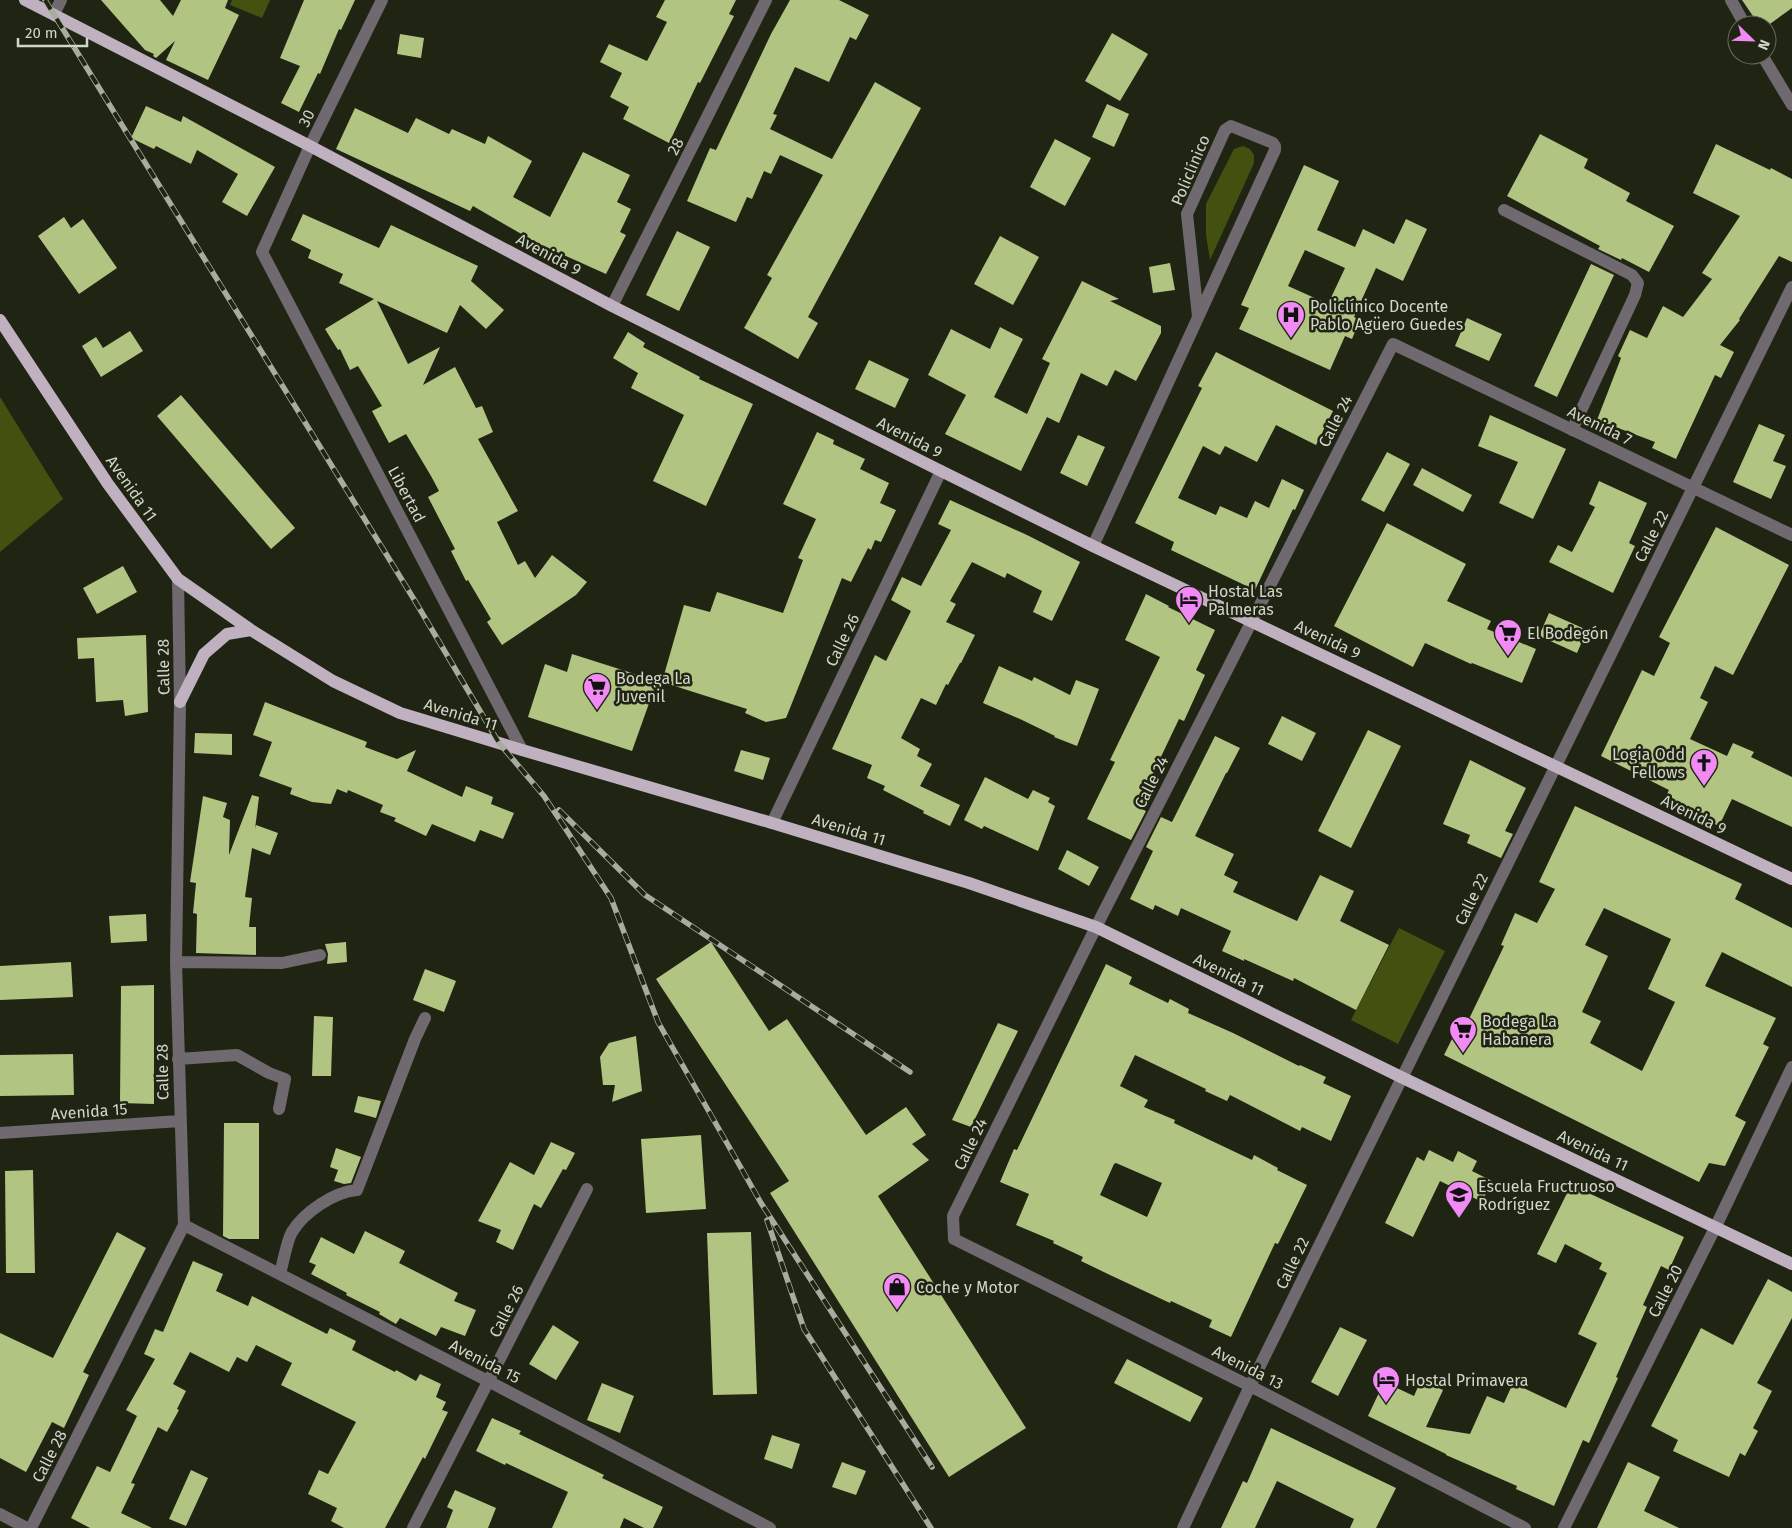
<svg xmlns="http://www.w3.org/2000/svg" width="1792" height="1528" font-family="'Fira Sans',sans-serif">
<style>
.green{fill:#42510f}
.forest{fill:#43520f}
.building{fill:#b1c482;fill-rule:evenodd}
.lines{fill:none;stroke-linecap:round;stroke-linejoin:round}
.minor{stroke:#706970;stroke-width:12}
.major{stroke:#c0b1c0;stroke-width:12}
.rail-casing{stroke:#a8ac9e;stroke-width:5.5}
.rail{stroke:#202513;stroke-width:4;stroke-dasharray:11;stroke-linecap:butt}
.labels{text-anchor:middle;stroke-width:5;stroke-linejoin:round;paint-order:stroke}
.street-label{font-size:16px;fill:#d2d6ca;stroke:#202513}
.poi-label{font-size:16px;fill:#d2d6ca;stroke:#202513;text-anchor:start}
</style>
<rect width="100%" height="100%" fill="#202513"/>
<!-- green -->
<path class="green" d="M1243,146L1250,149L1254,155V163L1210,260L1206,235V204L1234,149Z
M0,397L63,499L0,552Z
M1399,928L1445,951L1398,1044L1351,1020Z"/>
<!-- forest -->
<path class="forest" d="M232,0H270L262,18L230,5Z"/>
<!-- building -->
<path class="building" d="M101,0H160L173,16L181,0H228L225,8L239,15L208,80L166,60L175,41L156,58L153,56L154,54L145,50Z
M304,0H355L341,30L339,29L320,74L318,73L299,112L281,103L300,66L280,58Z
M665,0H736L729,14L734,16L700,83L698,82L669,143L623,119L629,107L610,97L622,73L600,62L609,44L647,61L667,22L656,17Z
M790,0H839L869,15L856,40L850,37L829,82L795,67L773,114L777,115L770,129L832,159L875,82L921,108L808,317L818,323L798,359L744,328L772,278L767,275L823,175L780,155L771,174L764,171L752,199L747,197L736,222L687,201L710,148L716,150L771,34Z
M1742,0H1792V8L1767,26L1759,25Z
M1112,33L1148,54L1120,101L1085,81Z
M400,34L424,38L421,58L397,54Z
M1107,104L1129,114L1114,147L1092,137Z
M146,106L181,122L183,116L275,167L247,216L222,202L238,174L197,150L191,164L156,146L154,149L131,138Z
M355,108L408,133L416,118L449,134L452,129L485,144L488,136L532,161L513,197L550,217L583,152L630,175L617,202L631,209L620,232L626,235L606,274L537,243L473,206L470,211L336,149Z
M1540,134L1588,159L1584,168L1630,193L1626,201L1674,226L1649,272L1622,258L1621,260L1598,249L1600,246L1507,196Z
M1055,139L1091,158L1065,206L1030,187Z
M1716,144L1770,170L1771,168L1792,179V262L1779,256L1739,319L1740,320L1720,345L1734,352L1721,378L1715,375L1676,459L1652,448L1655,442L1597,420L1621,358L1618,356L1630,330L1647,338L1663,306L1683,317L1712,279L1702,273L1740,216L1693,193Z
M1304,165L1339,181L1317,230L1355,247L1363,229L1394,244L1406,219L1427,229L1403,281L1376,268L1354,317L1360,320L1352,339L1345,336L1330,370L1239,329L1249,308L1241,305ZM1305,250L1345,268L1328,304L1288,286Z
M303,214L379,248L391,225L478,266L471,281L504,310L486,329L460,305L447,333L377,301L408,364L440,347L423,385L455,367L476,408L482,406L493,432L478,439L518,511L497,522L518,565L525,561L535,578L552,555L587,582L576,595L502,645L487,622L491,619L468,580L466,581L451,551L455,549L428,497L439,491L431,476L406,434L389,443L372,411L382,406L358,366L350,370L340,349L338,350L325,329L374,299L339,283L343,274L308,258L311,250L291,240Z
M64,217L71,228L83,219L117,268L79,294L38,236Z
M677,231L710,247L679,311L646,295Z
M1000,236L1039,257L1013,305L974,284Z
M1170,263L1175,290L1153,293L1149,267Z
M1591,264L1614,275L1557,397L1534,386Z
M1082,281L1119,299L1110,301L1161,326V333L1136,381L1115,370L1107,386L1081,373L1059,423L1047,417L1021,471L945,434L966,395L928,375L951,329L990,349L1000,327L1023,339L994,397L1027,414L1050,363L1042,359Z
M1467,318L1502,334L1489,361L1455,346Z
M130,331L143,351L101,377L82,346L96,337L103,348Z
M628,332L645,343L643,347L700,377L699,379L753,404L706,506L653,481L684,415L631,388L638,373L613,358Z
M1216,352L1333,411L1316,445L1276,425L1257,462L1225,446L1220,455L1203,446L1178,498L1216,515L1220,506L1247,518L1255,501L1269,508L1282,479L1304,490L1295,510L1293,509L1255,590L1171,550L1174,542L1135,523L1202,388L1198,386Z
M869,360L909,379L895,408L855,389Z
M181,395L295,528L271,549L157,416Z
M1490,415L1566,449L1533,519L1499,503L1518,462L1478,446Z
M1759,424L1785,435L1773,461L1786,466L1771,499L1733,482Z
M817,432L834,440L833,444L865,459L860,469L889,483L880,503L896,510L881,542L875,540L871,550L868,548L851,582L842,578L786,718L766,722L745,713L747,709L662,682L684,605L710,612L717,592L783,613L803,560L798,558L816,519L783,504Z
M1078,435L1105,447L1087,486L1060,473Z
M1387,452L1410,464L1384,512L1361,500Z
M1422,468L1472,495L1463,512L1413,485Z
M1599,481L1647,503L1629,543L1635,546L1613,593L1549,562L1558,545L1572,552L1595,507L1589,504Z
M950,500L1027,535L1080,562L1052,621L1033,612L1042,591L1007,573L1005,578L972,562L950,601L956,604L946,622L975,635L961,663H960L948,685L946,684L936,705L921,698L901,738L920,749L917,756L932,764L920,786L960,805L950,826L923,813L924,811L883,790L885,786L867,778L872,765L832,749L875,655L886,661L911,611L891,600L902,577L921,586L951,530L938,524Z
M1387,523L1466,564L1447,601L1491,621L1487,629L1536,649L1522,683L1472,663L1471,664L1425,643L1413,667L1334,626Z
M1716,527L1789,565L1733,675L1715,666L1700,698L1708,702L1690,739L1727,756L1733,743L1754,752L1751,757L1792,777V827L1732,799L1719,826L1664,800L1669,790L1601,756L1642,670L1654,676L1670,643L1659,637Z
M123,566L137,592L97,614L83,588Z
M1146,594L1169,606L1168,607L1215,630L1196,670L1205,675L1184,721L1179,719L1148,784L1151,786L1140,808L1146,811L1131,840L1087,819L1115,762L1110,760L1160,657L1125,640Z
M1549,613L1587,630L1577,653L1539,636Z
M146,635L148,712L125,716L123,700L96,702L94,658L78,659L77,638Z
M572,654L657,681L632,751L528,717L545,664L567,672Z
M999,666L1032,681L1034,677L1070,695L1076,680L1099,689L1077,746L1054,737L1055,736L1020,719L983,703Z
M265,702L367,742L365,747L397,759L416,750L407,771L462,797L466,786L493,797L491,804L514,813L503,839L480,830L475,842L432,824L426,836L394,821L396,818L380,812L383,805L348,790L347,793L337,789L331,804L312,802L290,794L292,788L259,776L272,742L253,735Z
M1282,716L1316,733L1302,761L1268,744Z
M1368,730L1401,746L1351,848L1318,831Z
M195,733L232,734V755L194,753Z
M1215,736L1240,748L1227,773H1226L1195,836L1234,854L1224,875L1238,882L1233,892L1297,921L1320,875L1354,891L1340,921L1389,945L1356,1010L1294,978L1293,981L1244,959V961L1222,951L1231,931L1181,908L1178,916L1155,905L1153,910L1130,899L1153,851L1146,847L1161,817L1172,822Z
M741,750L770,758L763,780L734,771Z
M1470,760L1526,788L1505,831L1513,834L1501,858L1467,843L1470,835L1443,824Z
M985,777L1028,799L1033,790L1050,798L1048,802L1055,806L1038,851L984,826L982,829L964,820Z
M252,795L259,797L255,829L256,825L278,833L270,855L252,848L245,897L252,898L249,927H256V955L196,953L197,914L193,913L196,883L190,882L203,796L227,803L223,817L230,820L229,855Z
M1575,806L1742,884L1735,899L1792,928V987L1722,952L1705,986L1776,1018L1763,1044L1769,1047L1735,1116L1746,1122L1725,1166L1709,1163L1699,1182L1444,1055L1463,1017L1469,1019L1504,946L1501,945L1515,913L1537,923L1555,889L1539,882ZM1604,908L1671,939L1648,989L1675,1002L1642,1071L1590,1043L1601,1021L1582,1012L1608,956L1585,945Z
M1067,850L1099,867L1089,886L1058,869Z
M146,914L147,941L111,943L109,916Z
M346,942L347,962L327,964L328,954L325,944Z
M711,942L769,1031L787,1019L866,1135L906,1107L926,1135L912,1144L929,1160L878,1196L1026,1428L949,1477L770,1193L789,1181L656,979Z
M71,962L73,997L0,1000V966Z
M1106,964L1132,977L1129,984L1168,1003L1170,999L1189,1009L1188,1013L1233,1033L1299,1066L1300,1065L1326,1077L1323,1083L1351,1096L1331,1141L1302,1127L1300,1131L1230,1095L1227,1101L1205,1091L1206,1089L1135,1055L1120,1086L1148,1100L1144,1107L1175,1120L1174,1123L1252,1160L1254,1155L1278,1168L1277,1170L1307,1185L1278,1244L1275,1243L1231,1337L1209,1327L1212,1320L1171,1301L1170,1303L1110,1275L1081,1261L1083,1257L1053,1243L1054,1241L1016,1225L1029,1194L1000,1182L1014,1149L1017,1150ZM1116,1163L1162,1183L1147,1217L1100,1195L1114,1164Z
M425,969L456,981L444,1012L413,1000Z
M154,985V1104L120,1103L121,986Z
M314,1016L333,1017L331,1076H312Z
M998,1023L1018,1031L971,1127L952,1120Z
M636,1036L642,1091L612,1102L615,1085H603L600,1057L609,1043Z
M73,1054L74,1095L0,1096V1055Z
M358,1096L381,1101L376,1118L354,1112Z
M224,1123H259V1239H229L223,1236Z
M701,1135L706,1209L646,1213L641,1139Z
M551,1142L575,1153L566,1170L563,1169L541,1208L534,1204L513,1250L496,1242L501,1230L478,1221L510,1162L534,1175Z
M336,1148L361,1157L351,1183L344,1184L334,1181L338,1170L330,1167Z
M1429,1150L1453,1162L1458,1151L1477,1161L1472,1171L1492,1181L1482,1202L1440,1181L1413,1237L1385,1223L1417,1157L1424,1161Z
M33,1170L35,1273H6L5,1171Z
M1571,1185L1684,1237L1669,1270L1661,1266L1643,1305L1647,1307L1616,1377L1618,1378L1589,1443L1583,1440L1554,1506L1516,1489L1517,1486L1446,1455V1454L1368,1416L1384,1382L1414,1396L1421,1380L1443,1390L1426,1427L1470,1434L1487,1396L1504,1403L1513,1383L1566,1408L1597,1343L1578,1334L1607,1273L1599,1269L1602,1263L1565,1244L1556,1263L1537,1254Z
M365,1231L405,1251L399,1263L458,1293L454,1301L476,1310L465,1336L441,1327L436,1336L400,1318L396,1324L379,1314L380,1312L346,1295L347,1293L311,1274L316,1265L309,1262L321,1237L354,1254Z
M117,1232L146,1248L83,1372L89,1375L64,1428L52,1422L26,1472L0,1458V1333L53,1358Z
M751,1232L757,1394L713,1395L707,1233Z
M193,1261L223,1274L216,1291L248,1306L252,1296L327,1334L330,1328L356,1341L352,1350L395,1372L396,1370L416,1381L420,1374L441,1384L436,1397L446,1402L442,1410L448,1412L425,1459L423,1457L385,1528H344L331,1521L337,1508L308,1494L319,1470L328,1474L356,1422L281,1385L292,1363L256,1345L247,1362L237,1357L229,1372L190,1352L173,1384L186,1391L177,1409L179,1410L167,1432L158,1427L131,1483L135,1484L121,1513L152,1528H90L71,1518L97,1466L110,1472L137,1416L126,1410L155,1359L144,1354L155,1329L163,1332Z
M1768,1279L1792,1292V1318L1757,1383L1772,1391L1753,1428L1758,1431L1745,1456L1740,1453L1729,1477L1673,1451L1678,1440L1651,1426L1701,1328L1733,1345Z
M553,1325L579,1342L556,1380L529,1364Z
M1340,1327L1367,1340L1338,1396L1311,1382Z
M1127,1359L1203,1398L1190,1422L1114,1383Z
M602,1383L634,1396L620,1433L587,1420Z
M492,1418L521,1431L519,1434L604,1475L602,1478L663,1507L653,1528H644L624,1518L620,1528H552L568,1492L506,1463L505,1465L476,1451Z
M1271,1428L1396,1488L1376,1528H1350L1354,1519L1277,1481L1255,1528H1221L1243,1481L1247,1483Z
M772,1435L800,1444L792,1469L764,1459Z
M842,1462L866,1471L856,1495L832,1487Z
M1628,1462L1660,1477L1644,1511L1679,1528H1597Z
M191,1470L208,1478L186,1526L169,1519Z
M455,1490L496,1508L488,1528H446L453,1510L447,1507Z"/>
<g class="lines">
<!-- minor -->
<path class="minor" d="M382,0L310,146L262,252L522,750
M1731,0L1745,25
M54,14L61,0
M1762,55L1792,105
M1504,210L1632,275L1638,283L1635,295L1572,430
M612,306L766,0
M1093,546L1275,150V146L1273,143L1231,126L1225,130L1187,214L1198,316
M772,823L941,471
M176,962L282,963L320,955
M178,1059L237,1055L269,1073L285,1079L279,1109
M0,1133L180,1121
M184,1225L488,1381L770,1528
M280,1274C283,1263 287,1240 292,1232C304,1212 334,1192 357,1190L415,1039L425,1018
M0,1514L27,1528
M31,1528L184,1225L176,962L180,702L178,579
M413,1528L587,1189
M1183,1528L1250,1386L1792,287
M1525,1528L1250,1386L954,1239L953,1216L1096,927L1393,344L1792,535
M1564,1528L1716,1226L1792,1067"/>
<!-- major -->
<path class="major" d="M25,0L310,146L612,306L941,471L1093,546L1792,879
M0,320L108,484L178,579L251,630L333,681L400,713L522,750L772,823L969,883L1096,927L1401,1077L1792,1264
M180,702L204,654L227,634L251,630"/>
<defs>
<path id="rail" d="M45,0L415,601L499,743L544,796L611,898L658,1022L761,1203L932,1467
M559,810L645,895L910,1072
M767,1220L804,1329L931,1528"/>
</defs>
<!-- rail casing -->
<use href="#rail" class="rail-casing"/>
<!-- rail -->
<use href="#rail" class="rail"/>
</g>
<!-- icons -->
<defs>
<symbol id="hospital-pin" viewBox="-11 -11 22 30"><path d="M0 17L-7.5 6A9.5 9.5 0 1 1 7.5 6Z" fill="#f18af4" stroke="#202513"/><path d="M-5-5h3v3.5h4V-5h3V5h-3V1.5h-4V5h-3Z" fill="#111"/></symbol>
<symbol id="hotel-pin" viewBox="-11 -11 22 30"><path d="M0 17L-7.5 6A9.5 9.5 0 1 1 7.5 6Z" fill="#f18af4" stroke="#202513"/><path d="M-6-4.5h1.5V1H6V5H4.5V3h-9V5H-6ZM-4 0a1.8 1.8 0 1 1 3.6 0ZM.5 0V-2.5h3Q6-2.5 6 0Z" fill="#111"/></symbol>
<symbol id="supermarket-pin" viewBox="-11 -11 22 30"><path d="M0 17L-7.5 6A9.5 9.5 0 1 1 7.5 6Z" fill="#f18af4" stroke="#202513"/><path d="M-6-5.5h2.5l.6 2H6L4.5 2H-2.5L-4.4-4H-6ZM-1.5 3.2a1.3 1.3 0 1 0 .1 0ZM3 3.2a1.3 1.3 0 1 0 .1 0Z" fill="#111"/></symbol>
<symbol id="church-pin" viewBox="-11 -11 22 30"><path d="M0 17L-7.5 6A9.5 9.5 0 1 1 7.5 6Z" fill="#f18af4" stroke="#202513"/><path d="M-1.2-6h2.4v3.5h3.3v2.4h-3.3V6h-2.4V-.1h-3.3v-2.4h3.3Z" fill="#111"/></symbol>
<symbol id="school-pin" viewBox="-11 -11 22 30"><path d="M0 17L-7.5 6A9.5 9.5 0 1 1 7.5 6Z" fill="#f18af4" stroke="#202513"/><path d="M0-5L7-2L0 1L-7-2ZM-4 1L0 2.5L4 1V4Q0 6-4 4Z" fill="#111"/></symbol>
<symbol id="shop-pin" viewBox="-11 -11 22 30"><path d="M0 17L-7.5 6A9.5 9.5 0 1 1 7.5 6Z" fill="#f18af4" stroke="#202513"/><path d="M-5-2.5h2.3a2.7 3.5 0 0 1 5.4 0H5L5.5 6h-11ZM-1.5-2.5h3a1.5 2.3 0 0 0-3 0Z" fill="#111"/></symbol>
</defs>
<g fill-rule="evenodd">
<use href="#hospital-pin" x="1275" y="299" width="32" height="43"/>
<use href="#hotel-pin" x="1173" y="584" width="32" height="43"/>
<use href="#supermarket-pin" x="1492" y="617" width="32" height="43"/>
<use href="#supermarket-pin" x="581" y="671" width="32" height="43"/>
<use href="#church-pin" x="1688" y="747" width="32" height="43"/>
<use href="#supermarket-pin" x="1447" y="1014" width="32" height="43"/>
<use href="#school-pin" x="1443" y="1179" width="32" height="43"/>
<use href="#shop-pin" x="881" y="1271" width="32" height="43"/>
<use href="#hotel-pin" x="1370" y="1364" width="32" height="43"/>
</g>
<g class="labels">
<!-- street labels -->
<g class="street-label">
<text transform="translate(306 118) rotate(-64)" y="6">30</text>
<text transform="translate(675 146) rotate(-63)" y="6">28</text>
<text transform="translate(1190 170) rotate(-67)" y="6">Policlínico</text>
<text transform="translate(549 254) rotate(28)" y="6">Avenida 9</text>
<text transform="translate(1335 421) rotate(-63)" y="6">Calle 24</text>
<text transform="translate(1600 425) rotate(26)" y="6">Avenida 7</text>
<text transform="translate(910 437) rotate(27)" y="6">Avenida 9</text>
<text transform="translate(132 488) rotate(55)" y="6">Avenida 11</text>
<text transform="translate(407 494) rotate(62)" y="6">Libertad</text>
<text transform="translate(1651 536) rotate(-63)" y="6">Calle 22</text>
<text transform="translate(1328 639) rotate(25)" y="6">Avenida 9</text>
<text transform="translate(842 640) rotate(-64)" y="6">Calle 26</text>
<text transform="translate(163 667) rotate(-91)" y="6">Calle 28</text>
<text transform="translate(461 714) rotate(17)" y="6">Avenida 11</text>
<text transform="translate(1151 782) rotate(-63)" y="6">Calle 24</text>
<text transform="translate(1694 814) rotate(26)" y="6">Avenida 9</text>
<text transform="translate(849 829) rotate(17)" y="6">Avenida 11</text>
<text transform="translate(1471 899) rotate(-64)" y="6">Calle 22</text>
<text transform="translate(1229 974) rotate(26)" y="6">Avenida 11</text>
<text transform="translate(162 1072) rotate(-91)" y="6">Calle 28</text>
<text transform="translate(89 1111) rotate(-4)" y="6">Avenida 15</text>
<text transform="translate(970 1144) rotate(-64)" y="6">Calle 24</text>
<text transform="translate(1593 1150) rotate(25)" y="6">Avenida 11</text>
<text transform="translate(1292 1263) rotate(-64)" y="6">Calle 22</text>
<text transform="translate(1665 1291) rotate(-63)" y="6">Calle 20</text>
<text transform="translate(506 1311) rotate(-63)" y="6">Calle 26</text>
<text transform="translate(485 1361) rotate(27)" y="6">Avenida 15</text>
<text transform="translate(1248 1367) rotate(27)" y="6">Avenida 13</text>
<text transform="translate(49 1456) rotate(-63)" y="6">Calle 28</text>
</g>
<!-- poi labels -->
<g class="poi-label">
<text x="1310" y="312">Policlínico Docente<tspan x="1310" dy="18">Pablo Agüero Guedes</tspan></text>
<text x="1208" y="597">Hostal Las<tspan x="1208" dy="18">Palmeras</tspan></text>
<text x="1527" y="639">El Bodegón</text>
<text x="616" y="684">Bodega La<tspan x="616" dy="18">Juvenil</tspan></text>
<text x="1685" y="760" text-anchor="end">Logia Odd<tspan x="1685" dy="18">Fellows</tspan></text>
<text x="1482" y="1027">Bodega La<tspan x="1482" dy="18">Habanera</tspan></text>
<text x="1478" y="1192">Escuela Fructruoso<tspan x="1478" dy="18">Rodríguez</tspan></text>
<text x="916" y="1293">Coche y Motor</text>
<text x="1405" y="1386">Hostal Primavera</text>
</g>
</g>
<!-- north arrow -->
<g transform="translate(1752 40) rotate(113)"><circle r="24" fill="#202513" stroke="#676c5c"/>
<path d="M0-4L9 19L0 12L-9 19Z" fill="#f18af4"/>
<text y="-8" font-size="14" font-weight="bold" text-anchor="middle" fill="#d2d6ca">N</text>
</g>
<!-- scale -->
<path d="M18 38v8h69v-8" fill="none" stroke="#d2d6ca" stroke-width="2.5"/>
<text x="25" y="38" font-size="15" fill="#d2d6ca" stroke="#202513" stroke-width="4" paint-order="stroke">20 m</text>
</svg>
